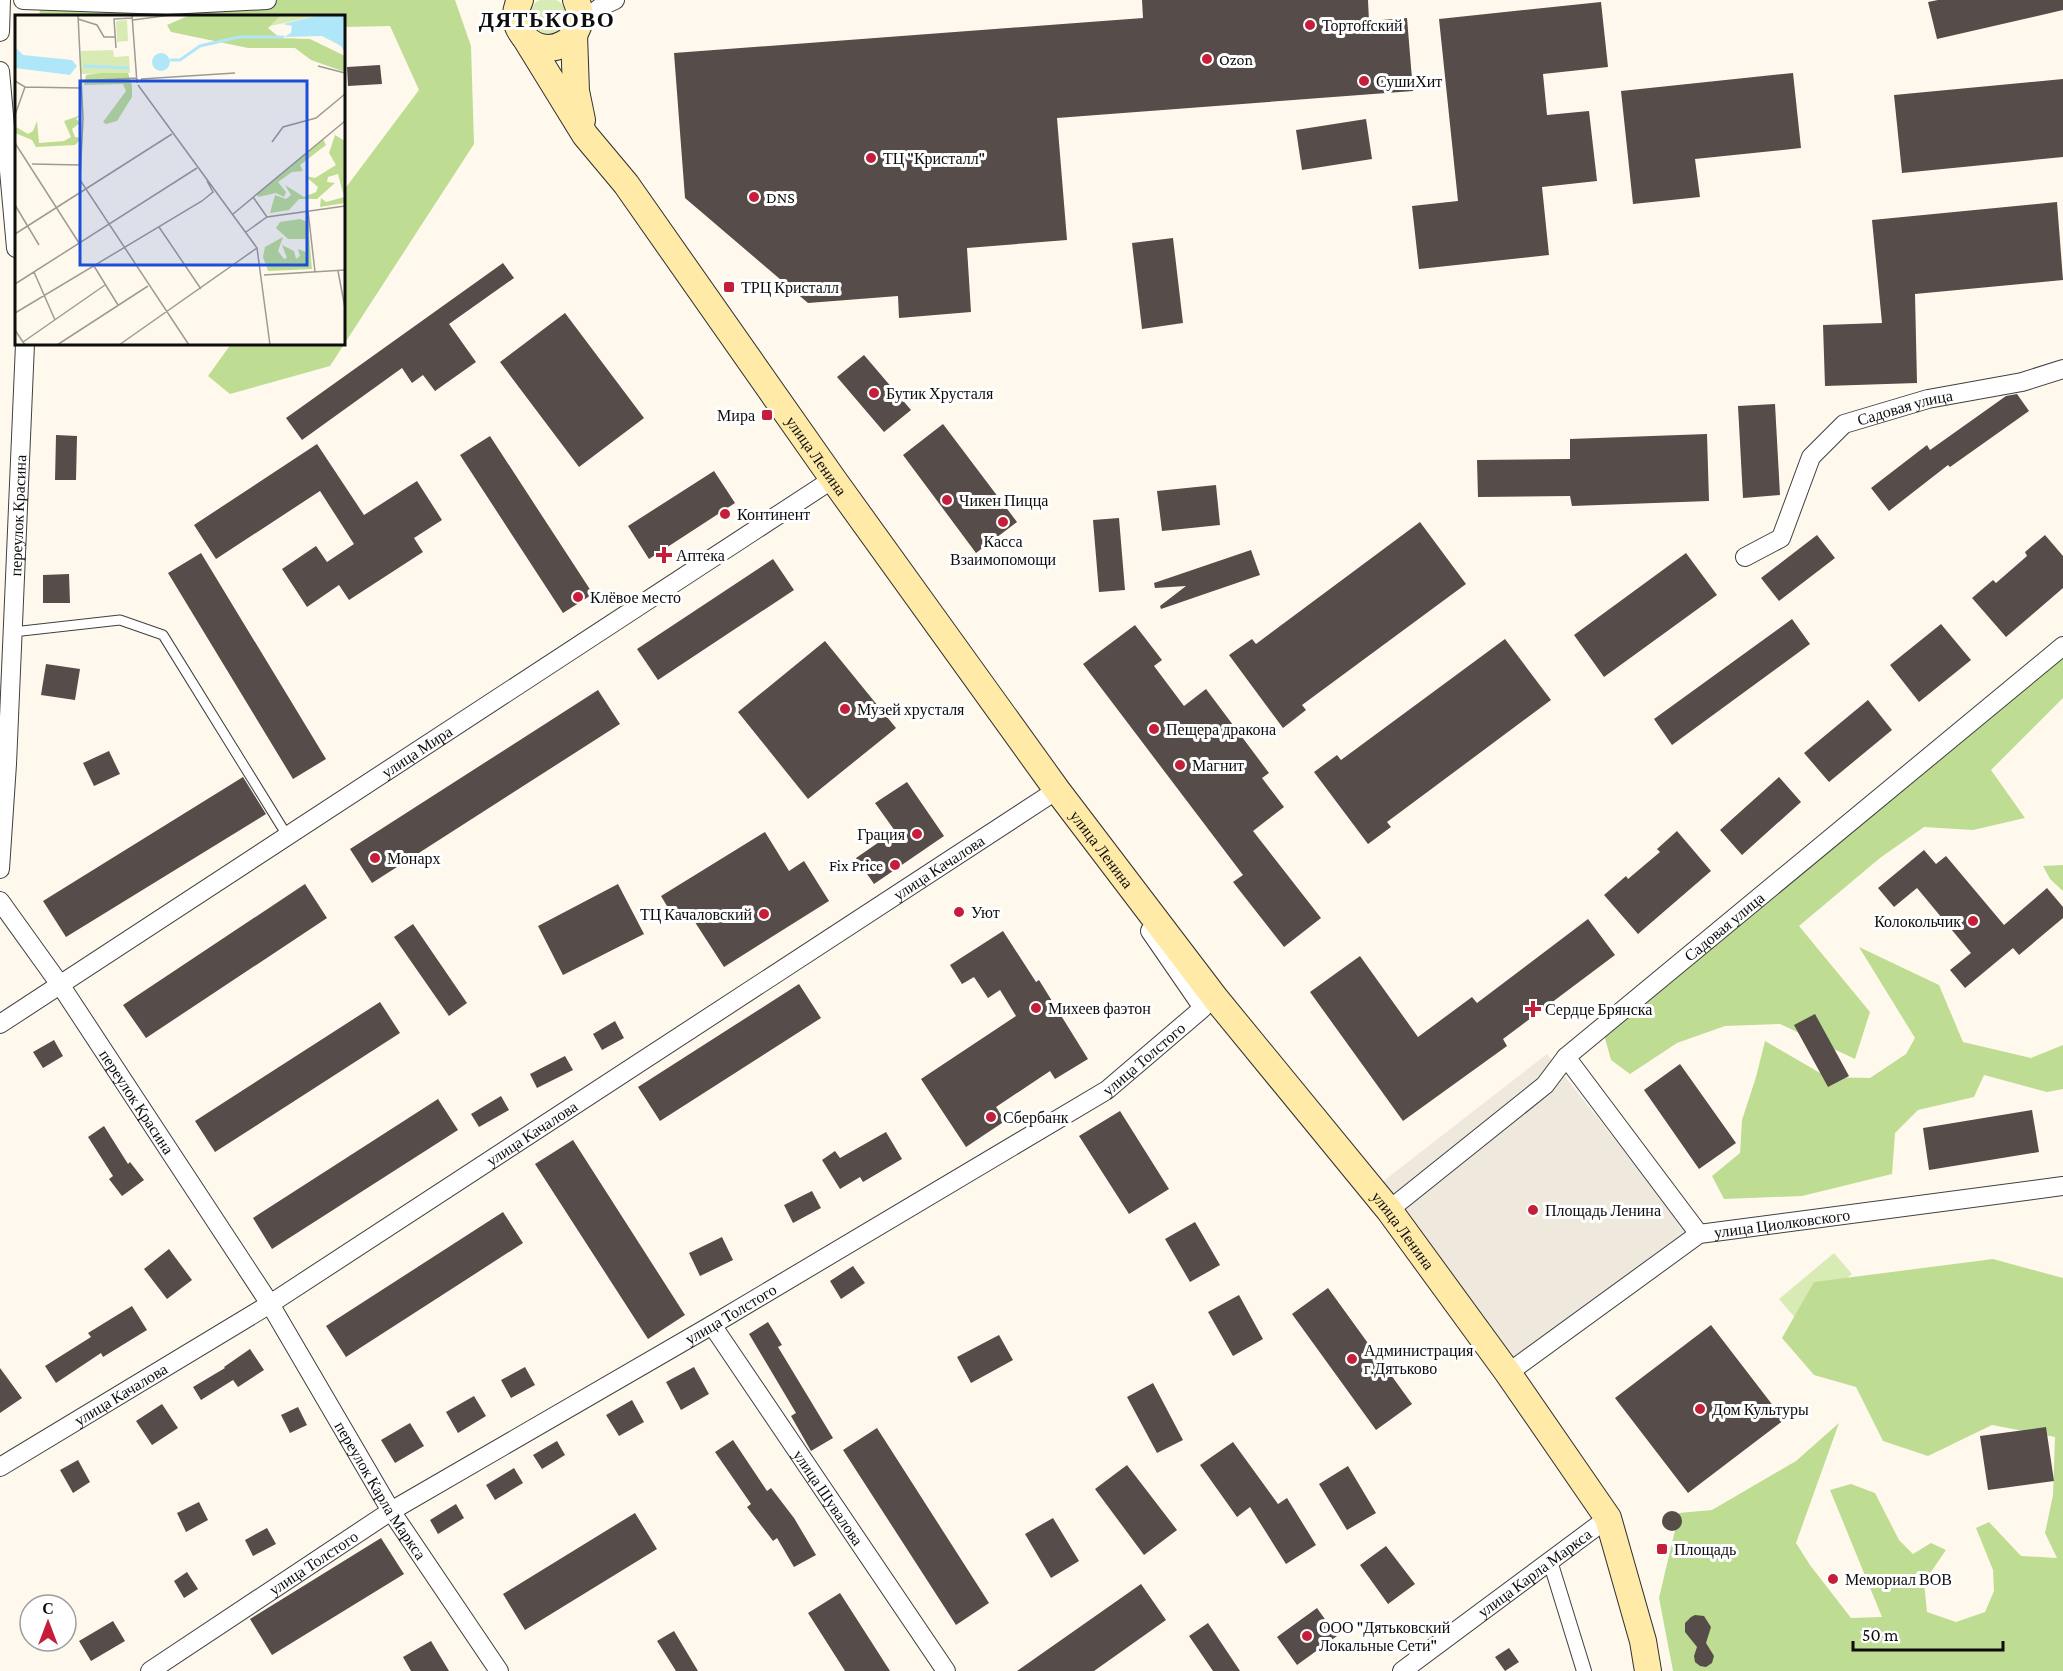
<svg xmlns="http://www.w3.org/2000/svg" width="2063" height="1671" font-family="'Crimson Pro',serif">
<style>
.green{fill:#d8ebb5}
.forest{fill:#bedd93}
.plaza{fill:#efe8dc}
.building{fill:#564c49}
.lines{fill:none;stroke-linecap:round;stroke-linejoin:round}
.service-casing{stroke:#404040;stroke-width:11}
.pedestrian-casing{stroke:#404040;stroke-width:16}
.minor-casing{stroke:#404040;stroke-width:20}
.secondary-casing{stroke:#2f2f2f;stroke-width:28}
.service{stroke:#fff;stroke-width:9}
.pedestrian{stroke:#fff;stroke-width:14}
.minor{stroke:#fff;stroke-width:18}
.secondary{stroke:#ffeaa8;stroke-width:26}
.poi-dot{fill:#c41e3b;stroke:#fff;stroke-width:2}
.labels{text-anchor:middle;stroke-width:6;stroke-linejoin:round;paint-order:stroke}
.poi-label{font-size:16px;fill:#0d0d0d;stroke:#fff;text-anchor:start}
.street-label{font-size:16px;fill:#0d0d0d;stroke:#fff}
.district-label{font-size:22px;font-weight:bold;letter-spacing:1.5px;fill:#0d0d0d;stroke:#fff}
.inset-river{fill:none;stroke:#afe7f9;stroke-width:3}
.inset-road{fill:none;stroke:#9e9b93;stroke-width:1.5}
.view{fill:#1d4ed8;fill-opacity:0.15;stroke:#1d4ed8;stroke-width:3}
.inset-edge{fill:none;stroke:#0d0d0d;stroke-width:3}
</style>
<rect width="100%" height="100%" fill="#fff9ed"/>
<!-- green -->
<path class="green" d="M529 17a19 19 0 1 1 38 0a19 19 0 1 1-38 0Z
M1834,1253L1852,1274L1797,1320L1779,1299Z"/>
<!-- forest -->
<path class="forest" d="M42,0H455L471,46L474,144L330,366L230,394L208,376L231,344H344V190L419,90L390,26L344,27V16H39Z
M2063,650V698L1991,770L2025,818L1973,830L1924,827L1880,858L1799,926L1870,1012L1855,1059L1780,1024L1725,1026L1677,1043L1630,1074L1611,1060L1603,1031Z
M2063,865V891L2050,879L2043,866Z
M1859,947L1939,985L1963,1042L2031,1058L2063,1045V1089L2047,1092L1984,1075L1974,1097L1918,1110L1895,1133L1892,1174L1802,1196L1724,1199L1712,1176L1740,1153L1742,1120L1756,1077L1765,1041L1827,1077L1870,1078L1906,1054L1915,1038Z
M1993,1259L2063,1278V1671H1673L1659,1598L1679,1513L1712,1510L1796,1461L1839,1423L1796,1543L1810,1565L1851,1618L1882,1617L1830,1490L1851,1484L1875,1493L1899,1540L1913,1554L1931,1543L1946,1550L1924,1582L1927,1612L1956,1622L1985,1612L1994,1591L1993,1570L1976,1528L1989,1522L2021,1556L2057,1558L2045,1533L2053,1495L2055,1437L1992,1425L1928,1456L1883,1441L1856,1387L1814,1375L1782,1338L1814,1282Z"/>
<!-- plaza -->
<path class="plaza" d="M1547,1054L1689,1233L1509,1363L1377,1186Z"/>
<!-- building -->
<path class="building" d="M1142,0H1368L1369,21L1407,18L1413,91L1057,118L1067,240L967,248L971,312L899,318L898,296L808,303L685,198L674,53L1143,18Z
M1938,0H2063V10L1937,39L1928,2Z
M1601,2L1608,67L1543,74L1547,115L1589,111L1597,181L1542,187L1549,255L1419,269L1412,206L1458,201L1439,19Z
M380,65L382,84L348,86L347,67Z
M1793,73L1801,148L1695,159L1700,197L1633,204L1621,91Z
M2063,79V157L1902,173L1894,95Z
M1366,119L1372,159L1302,170L1296,130Z
M2057,202L2063,280L1915,294L1917,383L1825,386L1823,325L1882,323L1872,220Z
M1173,238L1183,323L1142,329L1132,243Z
M503,263L514,278L449,324L476,362L435,391L423,375L412,383L402,368L302,440L286,418Z
M565,313L644,418L579,467L500,362Z
M864,355L911,410L884,432L837,377Z
M2017,394L2029,411L1950,467L1948,465L1889,511L1871,488L1927,445L1930,450L2006,396Z
M1775,404L1780,495L1743,498L1738,406Z
M943,424L1017,522L976,553L903,455Z
M1707,434L1709,501L1572,506L1570,496L1478,497L1477,460L1570,459V439Z
M56,435L77,436L76,480H55Z
M490,436L593,594L563,613L460,455Z
M317,444L364,515L417,481L442,520L414,538L423,552L349,600L339,585L307,607L282,569L316,546L327,562L354,544L320,491L216,559L194,525Z
M714,471L735,503L649,559L628,526Z
M1216,485L1220,525L1162,531L1157,491Z
M1119,518L1125,590L1099,592L1093,520Z
M1420,522L1466,584L1302,705L1306,710L1283,728L1229,655L1252,639L1256,644Z
M1817,535L1835,558L1779,601L1761,578Z
M2045,535L2063,556V588L2006,637L1972,598L1993,580L1996,583L2027,556L2025,552Z
M1251,550L1260,575L1161,609L1160,606L1186,586L1155,588L1154,583Z
M201,553L326,759L293,779L168,573Z
M1686,553L1717,595L1604,677L1574,635Z
M773,559L794,590L658,680L637,649Z
M69,574L70,603H43V575Z
M1792,619L1810,644L1672,745L1654,719Z
M1941,624L1971,660L1919,702L1890,665Z
M1135,625L1162,660L1154,666L1184,706L1206,689L1269,773L1262,778L1284,807L1253,831L1321,918L1284,947L1233,882L1243,875L1083,664Z
M1505,639L1551,700L1387,822L1391,827L1368,844L1314,772L1337,755L1341,760Z
M825,641L896,728L808,799L738,712Z
M46,664L80,669L75,700L41,695Z
M598,690L620,724L372,883L350,849Z
M1868,700L1892,730L1829,782L1804,753Z
M109,751L120,774L94,786L83,763Z
M243,777L266,814L66,937L43,901Z
M1779,777L1801,802L1742,855L1720,830Z
M907,782L944,836L874,884L856,858L895,831L875,803Z
M1677,831L1711,871L1638,934L1604,895L1626,876L1628,879L1660,852L1657,849Z
M765,832L789,871L804,861L829,901L724,967L689,913L676,921L661,896Z
M1924,850L1936,864L1946,856L2004,925L2047,888L2063,907V918L2019,955L2013,948L1965,988L1950,970L1971,953L1917,888L1894,907L1878,888Z
M305,884L327,918L146,1038L123,1005Z
M618,884L644,934L563,975L538,926Z
M1588,919L1615,955L1503,1039L1507,1046L1403,1121L1310,992L1360,956L1418,1037L1472,997L1477,1003Z
M413,924L467,1003L449,1016L394,937Z
M1003,931L1036,982L1039,980L1088,1059L1055,1079L1050,1071L996,1107L1005,1121L966,1147L921,1079L1016,1016L1000,990L988,998L974,977L962,984L950,965Z
M799,984L821,1018L660,1121L638,1087Z
M380,1002L400,1033L215,1152L195,1121Z
M1815,1014L1849,1076L1828,1087L1794,1025Z
M615,1021L624,1038L602,1050L593,1034Z
M54,1040L63,1056L43,1068L33,1052Z
M565,1056L573,1070L537,1088L530,1074Z
M1680,1064L1736,1143L1699,1169L1644,1090Z
M501,1096L509,1110L479,1127L471,1114Z
M438,1099L458,1130L272,1249L253,1218Z
M2032,1110L2039,1152L1929,1170L1923,1128Z
M1120,1111L1169,1189L1129,1214L1079,1136Z
M104,1126L128,1164L130,1162L144,1180L122,1196L109,1179L113,1176L88,1137Z
M886,1132L902,1159L863,1182L860,1177L840,1189L822,1160L835,1151L840,1158Z
M573,1140L685,1315L648,1339L535,1164Z
M812,1191L821,1208L793,1223L784,1205Z
M503,1212L523,1243L346,1357L326,1326Z
M1195,1222L1220,1265L1190,1282L1165,1239Z
M722,1237L733,1260L700,1276L689,1253Z
M169,1249L192,1280L167,1299L144,1269Z
M853,1266L865,1283L841,1299L830,1281Z
M1328,1288L1412,1404L1376,1430L1292,1314Z
M1239,1295L1263,1339L1233,1356L1208,1312Z
M132,1306L147,1330L103,1357L101,1353L56,1383L45,1366L91,1337L88,1333Z
M768,1322L782,1345L778,1347L833,1438L811,1451L791,1416L796,1413L749,1334Z
M1711,1325L1784,1420L1688,1493L1615,1398Z
M999,1335L1013,1360L971,1383L957,1357Z
M250,1349L264,1370L238,1387L233,1380L201,1400L193,1387L225,1368L224,1367Z
M525,1367L535,1385L511,1398L501,1380Z
M694,1367L709,1394L681,1410L666,1382Z
M0,1368L22,1398L0,1413Z
M1153,1383L1183,1440L1157,1453L1127,1397Z
M474,1396L486,1416L458,1433L446,1412Z
M632,1400L644,1422L619,1436L606,1415Z
M162,1404L178,1428L152,1445L136,1421Z
M298,1407L307,1425L290,1433L281,1415Z
M410,1423L424,1446L395,1463L381,1440Z
M2046,1427L2054,1481L1988,1490L1980,1436Z
M877,1428L989,1603L956,1625L843,1450Z
M733,1440L767,1491L771,1488L794,1518L816,1555L794,1567L777,1538L773,1541L747,1507L751,1504L715,1452Z
M557,1441L565,1455L542,1469L533,1455Z
M1233,1442L1278,1504L1287,1498L1316,1545L1286,1564L1250,1507L1237,1517L1200,1465Z
M78,1460L90,1482L73,1493L60,1470Z
M1127,1465L1177,1530L1144,1555L1095,1489Z
M1348,1466L1376,1513L1347,1530L1319,1484Z
M514,1468L523,1483L495,1500L486,1485Z
M199,1502L208,1520L186,1532L177,1513Z
M456,1504L464,1518L438,1534L430,1520Z
M1662 1521a10 10 0 1 1 20 0a10 10 0 1 1-20 0Z
M635,1513L657,1549L525,1630L503,1594Z
M1053,1518L1079,1561L1051,1578L1025,1534Z
M267,1528L276,1544L253,1556L245,1540Z
M381,1538L404,1574L272,1655L250,1619Z
M1386,1546L1415,1584L1388,1604L1360,1565Z
M187,1572L198,1589L184,1598L174,1581Z
M1141,1584L1166,1620L1094,1671H1017Z
M840,1593L890,1671H845L808,1613Z
M1317,1608L1337,1636L1297,1665L1277,1637Z
M1695,1615L1704,1616L1711,1627L1706,1643L1714,1656L1712,1663L1706,1667L1700,1666L1695,1662L1694,1656L1697,1647L1685,1632V1623L1691,1617Z
M113,1621L125,1641L91,1661L79,1641Z
M1208,1623L1240,1671H1213L1189,1636Z
M674,1631L698,1671H676L657,1641Z
M431,1641L449,1671H411L403,1657Z
M1509,1648L1519,1662L1505,1671L1495,1657Z"/>
<g class="lines">
<defs>
<path id="service" d="M13,632L120,620L163,635L288,837"/>
<path id="pedestrian" d="M1550,1561L1584,1671"/>
<g id="minor">
<path d="M23,0L167,5L267,0"/>
<path d="M580,23L602,6L615,0"/>
<path d="M0,32L1,0"/>
<path d="M0,71L16,248"/>
<path id="s1" d="M1745,557L1781,538L1811,457L1844,424L1928,399L2022,382L2063,369"/>
<path id="s2" d="M0,869L7,764L25,344"/>
<path id="s3" d="M0,901L61,986L270,1304L391,1511L499,1671"/>
<path id="s4" d="M0,1024L833,479"/>
<path d="M1566,1057L1699,1234"/>
<path id="s5" d="M1389,1210L1545,1085L1566,1057L2063,646"/>
<path id="s6" d="M712,1325L946,1671"/>
<path id="s7" d="M1508,1373L1699,1234L2063,1186"/>
<path id="s8" d="M0,1467L270,1304L1057,790"/>
<path id="s9" d="M150,1671L391,1511L712,1325L1107,1090L1203,1008L1150,931"/>
<path id="s10" d="M1402,1671L1608,1518"/>
</g>
<g id="secondary">
<path d="M520,0C515,10 514,22 521,32C543,67 594,39 576,0"/>
<path d="M574,35L576,91L582,120"/>
<path id="s11" d="M524,36L585,135L626,184L833,479L1057,790L1216,999L1389,1210L1508,1373L1608,1518L1643,1641L1648,1671"/>
</g>
</defs>
<!-- service casing -->
<use href="#service" class="service-casing"/>
<!-- pedestrian casing -->
<use href="#pedestrian" class="pedestrian-casing"/>
<!-- minor casing -->
<use href="#minor" class="minor-casing"/>
<!-- secondary casing -->
<use href="#secondary" class="secondary-casing"/>
<!-- service -->
<use href="#service" class="service"/>
<!-- pedestrian -->
<use href="#pedestrian" class="pedestrian"/>
<!-- minor -->
<use href="#minor" class="minor"/>
<!-- secondary -->
<use href="#secondary" class="secondary"/>
</g>
<!-- markers -->
<g class="poi-dot">
<circle cx="1310" cy="25" r="6"/>
<circle cx="1207" cy="59" r="6"/>
<circle cx="1364" cy="81" r="6"/>
<circle cx="871" cy="158" r="6"/>
<circle cx="754" cy="197" r="6"/>
<rect x="723" y="281" width="12" height="12" rx="3"/>
<circle cx="874" cy="393" r="6"/>
<rect x="761" y="409" width="12" height="12" rx="3"/>
<circle cx="947" cy="500" r="6"/>
<circle cx="725" cy="514" r="6"/>
<circle cx="1003" cy="522" r="6"/>
<path d="M661 546h6v6h6v6h-6v6h-6v-6h-6v-6h6z"/>
<circle cx="578" cy="597" r="6"/>
<circle cx="845" cy="709" r="6"/>
<circle cx="1154" cy="729" r="6"/>
<circle cx="1180" cy="765" r="6"/>
<circle cx="917" cy="834" r="6"/>
<circle cx="375" cy="858" r="6"/>
<circle cx="895" cy="865" r="6"/>
<circle cx="959" cy="912" r="6"/>
<circle cx="764" cy="914" r="6"/>
<circle cx="1973" cy="921" r="6"/>
<circle cx="1036" cy="1008" r="6"/>
<path d="M1530 1000h6v6h6v6h-6v6h-6v-6h-6v-6h6z"/>
<circle cx="991" cy="1117" r="6"/>
<circle cx="1533" cy="1210" r="6"/>
<circle cx="1352" cy="1359" r="6"/>
<circle cx="1700" cy="1409" r="6"/>
<rect x="1656" y="1543" width="12" height="12" rx="3"/>
<circle cx="1833" cy="1579" r="6"/>
<circle cx="1307" cy="1636" r="6"/>
</g>
<g class="labels">
<!-- poi labels -->
<g class="poi-label">
<text x="1322" y="31">Тортоffский</text>
<text x="1219" y="65">Ozon</text>
<text x="1376" y="87">СушиХит</text>
<text x="883" y="164">ТЦ "Кристалл"</text>
<text x="766" y="203">DNS</text>
<text x="741" y="293">ТРЦ Кристалл</text>
<text x="886" y="399">Бутик Хрусталя</text>
<text x="755" y="421" text-anchor="end">Мира</text>
<text x="959" y="506">Чикен Пицца</text>
<text x="737" y="520">Континент</text>
<text x="1003" y="547" text-anchor="middle">Касса<tspan x="1003" dy="18">Взаимопомощи</tspan></text>
<text x="676" y="561">Аптека</text>
<text x="590" y="603">Клёвое место</text>
<text x="857" y="715">Музей хрусталя</text>
<text x="1166" y="735">Пещера дракона</text>
<text x="1192" y="771">Магнит</text>
<text x="905" y="840" text-anchor="end">Грация</text>
<text x="387" y="864">Монарх</text>
<text x="883" y="871" text-anchor="end">Fix Price</text>
<text x="971" y="918">Уют</text>
<text x="752" y="920" text-anchor="end">ТЦ Качаловский</text>
<text x="1961" y="927" text-anchor="end">Колокольчик</text>
<text x="1048" y="1014">Михеев фаэтон</text>
<text x="1545" y="1015">Сердце Брянска</text>
<text x="1003" y="1123">Сбербанк</text>
<text x="1545" y="1216">Площадь Ленина</text>
<text x="1364" y="1356">Администрация<tspan x="1364" dy="18">г.Дятьково</tspan></text>
<text x="1712" y="1415">Дом Культуры</text>
<text x="1674" y="1555">Площадь</text>
<text x="1845" y="1585">Мемориал ВОВ</text>
<text x="1319" y="1633">ООО "Дятьковский<tspan x="1319" dy="18">Локальные Сети"</tspan></text>
</g>
<!-- street labels -->
<g class="street-label">
<text dy="6" stroke="none"><textPath href="#s1" startOffset="237">Садовая улица</textPath></text>
<text dy="6" stroke="none"><textPath href="#s11" startOffset="512">улица Ленина</textPath></text>
<text dy="6" stroke="none"><textPath href="#s2" startOffset="354">переулок Красина</textPath></text>
<text dy="6" stroke="none"><textPath href="#s4" startOffset="498">улица Мира</textPath></text>
<text dy="6" stroke="none"><textPath href="#s11" startOffset="998">улица Ленина</textPath></text>
<text dy="6" stroke="none"><textPath href="#s8" startOffset="1114">улица Качалова</textPath></text>
<text dy="6" stroke="none"><textPath href="#s5" startOffset="440">Садовая улица</textPath></text>
<text dy="6" stroke="none"><textPath href="#s9" startOffset="1168">улица Толстого</textPath></text>
<text dy="6" stroke="none"><textPath href="#s3" startOffset="243">переулок Красина</textPath></text>
<text dy="6" stroke="none"><textPath href="#s8" startOffset="628">улица Качалова</textPath></text>
<text dy="6" stroke="none"><textPath href="#s7" startOffset="320">улица Циолковского</textPath></text>
<text dy="6" stroke="none"><textPath href="#s11" startOffset="1484">улица Ленина</textPath></text>
<text dy="6" stroke="none"><textPath href="#s9" startOffset="682">улица Толстого</textPath></text>
<text dy="6" stroke="none"><textPath href="#s8" startOffset="141">улица Качалова</textPath></text>
<text dy="6" stroke="none"><textPath href="#s3" startOffset="702">переулок Карла Маркса</textPath></text>
<text dy="6" stroke="none"><textPath href="#s6" startOffset="208">улица Шувалова</textPath></text>
<text dy="6" stroke="none"><textPath href="#s9" startOffset="196">улица Толстого</textPath></text>
<text dy="6" stroke="none"><textPath href="#s10" startOffset="165">улица Карла Маркса</textPath></text>
</g>
<!-- district labels -->
<g class="district-label">
<text x="547" y="27">ДЯТЬКОВО</text>
</g>
</g>
<!-- overview -->
<g transform="translate(15 15)">
<rect width="330" height="330" fill="#fff9ed"/>
<path d="M217,0H305L215,20ZM112,5L113,26L102,27L101,6ZM98,35L99,42L114,41L115,58L66,59V36Z" fill="#d8ebb5"/>
<path d="M175,0H266L253,13L265,23L295,24L330,41V57L296,45L280,33H233L156,17L152,10ZM86,58H113L117,71V82L102,106L91,109L88,107L111,76L108,69L69,70L71,60ZM66,100L61,104L65,108L57,114L60,122L67,123L60,130L21,132L17,125L0,118L1,112L13,119L18,116L22,106L24,128L49,126L56,122L49,106ZM320,120L330,126V188L305,192L306,183L311,187L329,182L323,159L313,162L312,167L320,168L302,184H284L274,195L255,198L260,180L271,184L276,180L270,170L289,182L301,177L303,172L290,161L300,163L321,150L314,138ZM308,124L311,130L285,150L288,156L277,157L263,167L271,177L269,182L261,178L243,182L242,179ZM285,204L293,207L297,254L253,256L248,242L250,232L268,222L263,236L269,244L272,243L267,230L279,236L281,244L285,241L283,234L291,237V224H273L261,213L265,207Z" fill="#bedd93"/>
<path d="M305,0L330,1V38L326,31L307,21L269,22L276,18L277,11L268,9ZM0,32L8,40L57,45L62,51L55,60L0,53ZM137 47a9 9 0 1 1 18 0a9 9 0 1 1-18 0Z" fill="#afe7f9"/>
<path class="inset-river" d="M155,45H165L185,31L224,22H269M69,51L114,53"/>
<path class="inset-road" d="M63,0L68,103L65,165L174,330M117,0L122,68M63,4L82,10L89,22H100M118,5L156,0M101,33L99,4L117,3M303,51L330,58M126,64L220,58M0,66L10,72L65,73M65,66L121,63M123,70L242,233L255,330M0,100L10,72M257,127L268,112L301,103L330,79M0,128L64,228M17,149L66,150M238,182L252,202M0,190L24,230M293,196L300,257M218,199L330,106M144,212L186,274M231,217L252,202L330,191M0,219L157,119M79,251L103,290M323,256L330,293M19,257L40,305M249,260L330,255M0,269L182,153M0,298L187,186L198,177L192,166M0,315L10,330M8,327L90,270M42,330L133,271M104,330L242,233"/>
<path class="view" d="M65,66H292V250H65Z"/>
<rect width="330" height="330" class="inset-edge"/>
</g>
<!-- north arrow -->
<g transform="translate(48 1623)"><circle r="28" fill="#ffffff" stroke="#9e9e9e" stroke-width="1.5"/>
<path d="M0-4.5L10 22L0 15L-10 22Z" fill="#c41e3b"/>
<text y="-9" font-size="16" font-weight="bold" text-anchor="middle" fill="#0d0d0d">С</text>
</g>
<!-- scale -->
<path d="M1853 1641v9h150v-9" fill="none" stroke="#0d0d0d" stroke-width="3"/>
<text x="1862" y="1641" font-size="18" fill="#0d0d0d" stroke="#ffffff" stroke-width="4.5" paint-order="stroke">50 m</text>
</svg>
